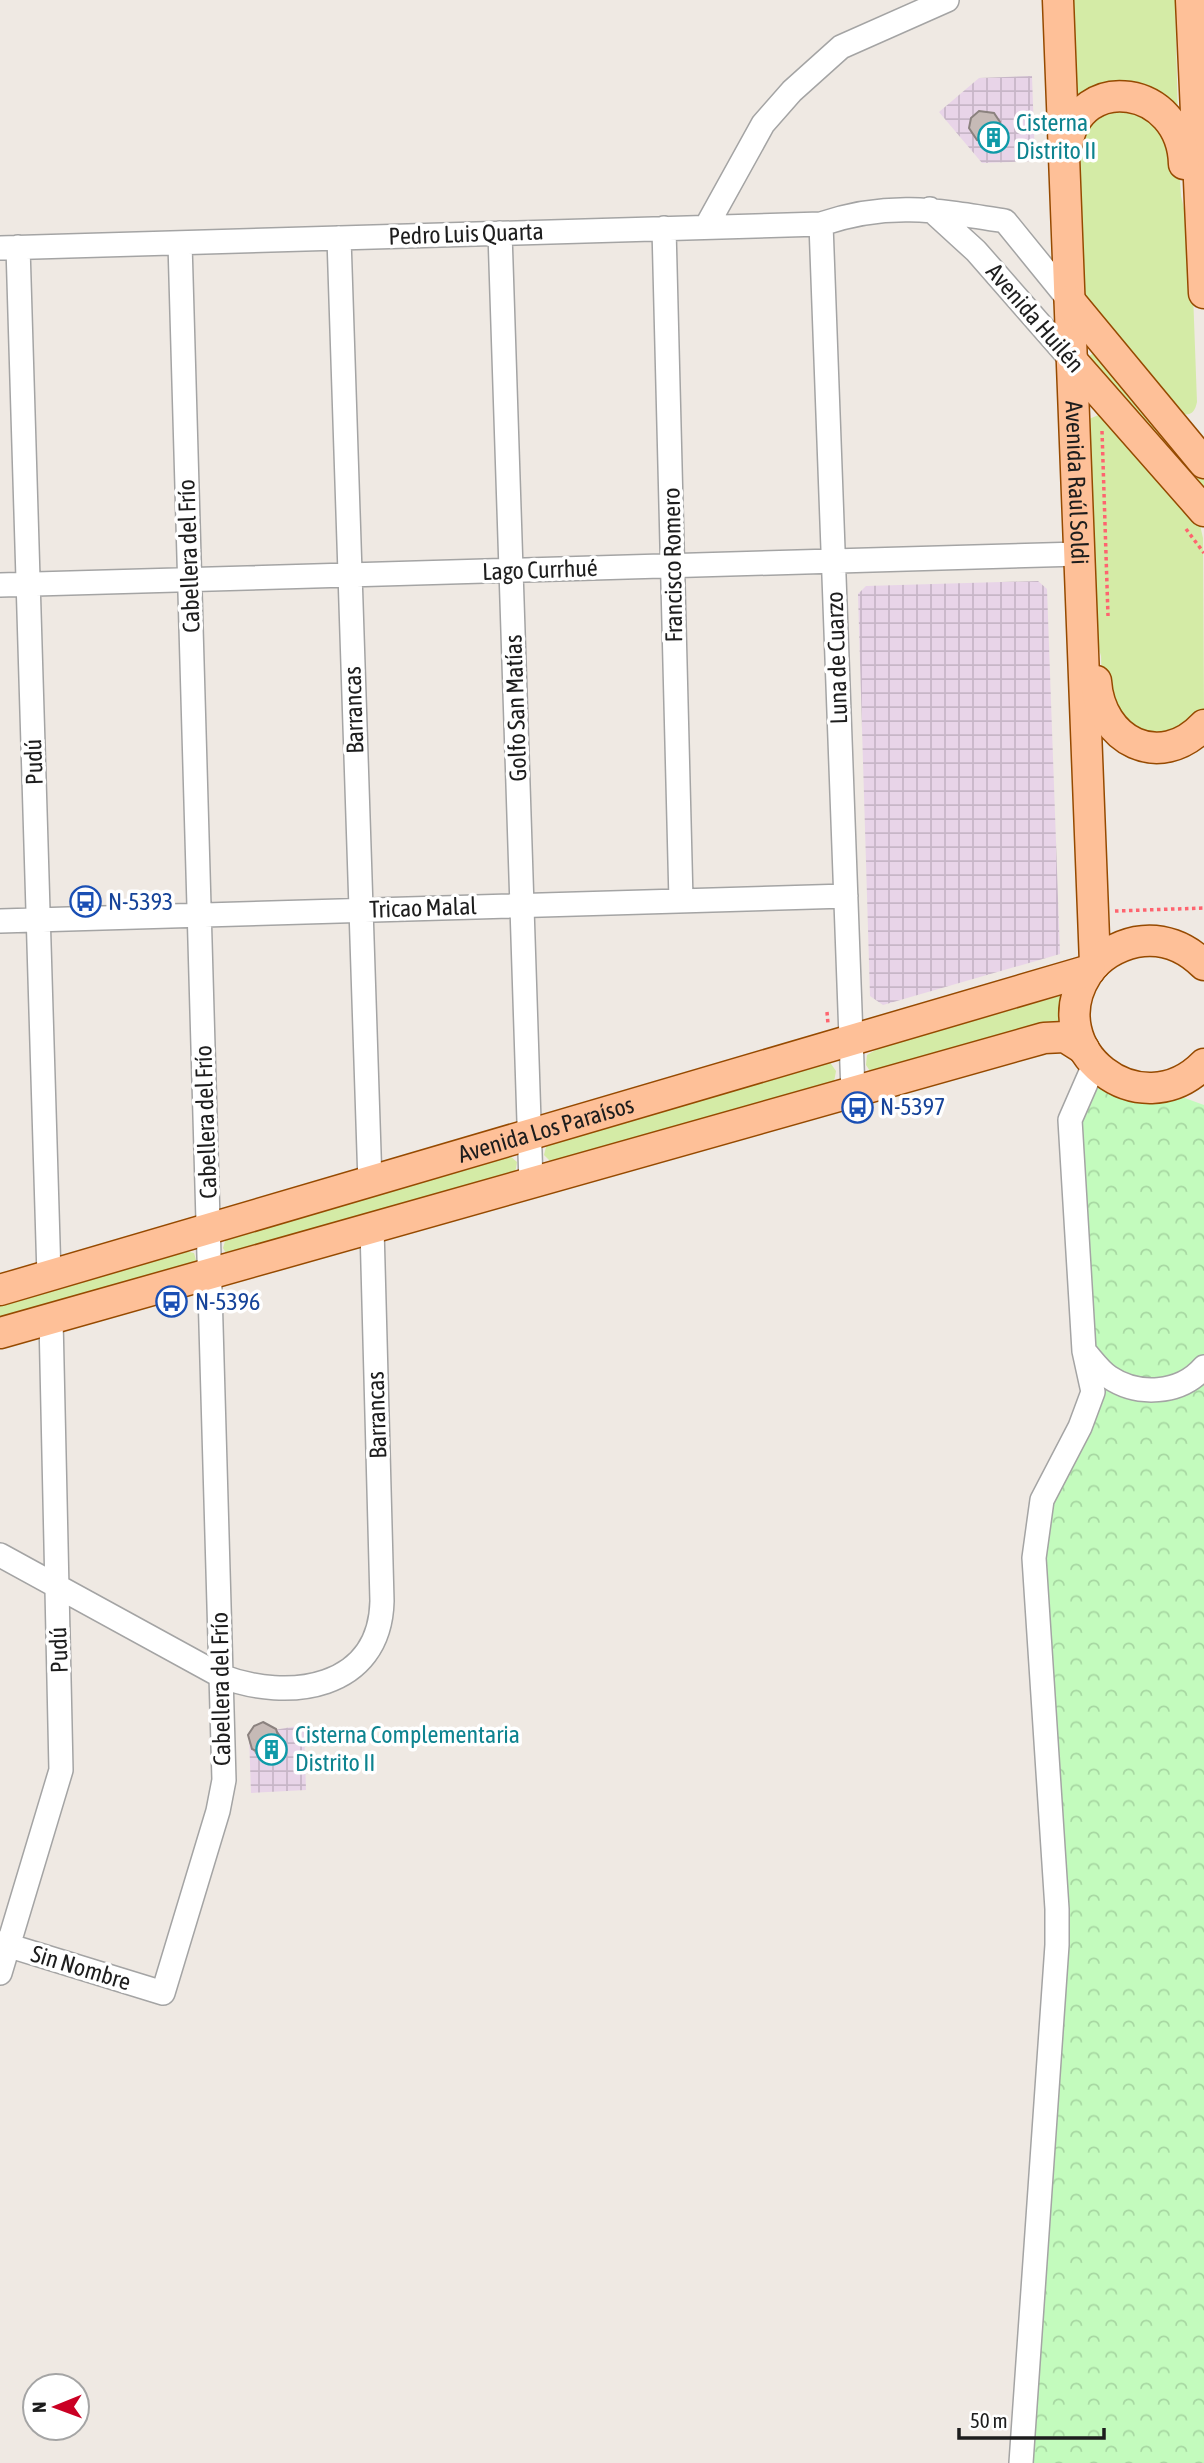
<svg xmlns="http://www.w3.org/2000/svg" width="1204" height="2463" font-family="'Asap Condensed',sans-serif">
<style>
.industrial{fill:url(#industrial-grid)}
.grass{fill:#d4eba6}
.park{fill:url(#park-crowns)}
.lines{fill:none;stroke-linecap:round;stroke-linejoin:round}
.minor-casing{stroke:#a4a4a4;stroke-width:26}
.major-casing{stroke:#964a00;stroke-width:33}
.path{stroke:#fe646f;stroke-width:3.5;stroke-dasharray:3.5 3.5;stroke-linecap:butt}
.minor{stroke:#fff;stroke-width:23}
.major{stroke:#fec098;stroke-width:30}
.wall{fill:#aaa09d}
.shaded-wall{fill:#8b827f}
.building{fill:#c6bab6;stroke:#8b827f;stroke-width:2}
.labels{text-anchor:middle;stroke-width:7;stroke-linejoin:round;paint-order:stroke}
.culture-label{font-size:24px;fill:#0d838f;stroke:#fff;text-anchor:start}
.street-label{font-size:24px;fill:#1d1d1d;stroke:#fff}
.transit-label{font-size:24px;fill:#164399;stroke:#fff;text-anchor:start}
</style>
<defs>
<pattern id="industrial-grid" width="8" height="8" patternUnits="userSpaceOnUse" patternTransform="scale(1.75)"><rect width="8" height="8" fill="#e8d4e8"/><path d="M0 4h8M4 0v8" fill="none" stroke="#c7b6c7"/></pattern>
<pattern id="park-crowns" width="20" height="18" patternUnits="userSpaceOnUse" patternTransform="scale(1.75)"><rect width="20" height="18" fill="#c3fbbd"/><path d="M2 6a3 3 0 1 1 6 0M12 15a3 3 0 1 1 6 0" fill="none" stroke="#a7d7a2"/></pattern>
</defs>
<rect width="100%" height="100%" fill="#efe9e3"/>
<!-- industrial -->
<path class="industrial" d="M1032,76L1035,161L982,163L939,112L979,78Z
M1038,581L1047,589L1060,954L883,1005L870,996L858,594L866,586Z
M304,1725L306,1790L251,1793L249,1734Z"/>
<!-- grass -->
<path class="grass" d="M1070,0H1175L1178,121L1162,105L1075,112Z
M1128,102L1178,148L1181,196L1191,238L1197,402C1195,411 1192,416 1182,414L1084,304L1076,149L1096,109Z
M1096,351L1204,475V486L1201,487L1088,357Z
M1101,414L1200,525L1203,538L1204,718L1143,741L1102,687L1101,656L1093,629L1089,419Z
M1063,995L1068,1027L872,1074L866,1065L867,1055L879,1048Z
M829,1061L836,1071L834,1082L552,1163L544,1155L547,1143Z
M509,1155L517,1162L515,1174L227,1255L223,1248L226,1238Z
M180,1250L194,1253L197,1264L0,1323V1305Z"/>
<!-- park -->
<path class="park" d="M1094,1065L1204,1105V2463H1021L1057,1945L1037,1527L1088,1409L1070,1120Z"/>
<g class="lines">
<defs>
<path id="minor" d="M930,209L976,251L1073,362
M821,224L853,1092
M706,227L763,124L792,91L841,47L947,0
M664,228L681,901
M500,233L531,1183
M339,238L370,1183
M18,247L49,1276
M0,248L821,224C888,201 937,210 1005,221L1070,301
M0,585L1080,554
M0,921L846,896
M1086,1353C1093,1361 1100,1371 1109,1377C1137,1396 1180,1395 1204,1367
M0,1555L221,1676C288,1702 380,1690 382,1601L372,1228
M0,1943L163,1993L218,1811L224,1780L180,243
M0,1973L61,1770L51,1319
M1021,2463L1057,1945V1909L1034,1558L1042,1500L1080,1427L1093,1392L1084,1351L1070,1120L1094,1065"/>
<g id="major">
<path id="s1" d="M1058,0L1095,964"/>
<path d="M1191,0L1204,293"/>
<path d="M1067,146C1078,70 1182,85 1184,164"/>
<path d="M1070,301L1204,463"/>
<path d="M1073,362L1204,511"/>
<path d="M1096,681C1100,741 1160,772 1204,725"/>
<path d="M1204,965C1186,947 1162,937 1136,942C1117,946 1098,957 1087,974C1039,1049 1140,1129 1204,1064"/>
<path id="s2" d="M0,1290L1090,970"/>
<path d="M0,1333L1044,1038L1065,1037L1084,1049"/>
</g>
</defs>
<!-- minor casing -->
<use href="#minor" class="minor-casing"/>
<!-- major casing -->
<use href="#major" class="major-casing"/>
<!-- path -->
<path class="path" d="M1102,431L1108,616
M1186,529L1204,553
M1115,911L1204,908
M827,1012L828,1024
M230,1302L246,1290"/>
<!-- minor -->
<use href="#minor" class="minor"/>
<!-- major -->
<use href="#major" class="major"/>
</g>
<!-- wall -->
<path class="wall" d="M971,118L1008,134L1007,144L996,153L986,152L969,128Z
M285,1741L287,1751L279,1763L270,1765L261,1761L252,1749Z"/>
<!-- shaded-wall -->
<path class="shaded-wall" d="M994,113L1008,134L1007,144L999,132Z
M276,1729L285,1741L287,1751L279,1763L271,1751Z"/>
<!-- building -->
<path class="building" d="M979,111L994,113L1000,122L999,132L987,141L977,140L969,128L971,118Z
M263,1722L276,1729L279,1739L271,1751L261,1753L252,1749L248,1735L254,1726Z"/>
<!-- icons -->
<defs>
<symbol id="building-ring" viewBox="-11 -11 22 22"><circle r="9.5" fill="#fff" stroke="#0f9aa8" stroke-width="1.5"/><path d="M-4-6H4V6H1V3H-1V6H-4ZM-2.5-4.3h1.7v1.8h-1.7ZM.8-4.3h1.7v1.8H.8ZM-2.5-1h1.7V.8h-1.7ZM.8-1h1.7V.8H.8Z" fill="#0f9aa8"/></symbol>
<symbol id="bus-ring" viewBox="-11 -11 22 22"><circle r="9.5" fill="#fff" stroke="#1a4fb4" stroke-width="1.5"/><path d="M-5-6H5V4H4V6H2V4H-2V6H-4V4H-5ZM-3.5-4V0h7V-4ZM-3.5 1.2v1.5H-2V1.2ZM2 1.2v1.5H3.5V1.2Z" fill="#1a4fb4"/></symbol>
</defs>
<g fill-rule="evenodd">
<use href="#building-ring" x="976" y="120" width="35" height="35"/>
<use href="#bus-ring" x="68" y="884" width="35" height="35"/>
<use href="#bus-ring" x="840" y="1090" width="35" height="35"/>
<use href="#bus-ring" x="154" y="1284" width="35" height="35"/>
<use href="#building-ring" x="254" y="1732" width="35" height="35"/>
</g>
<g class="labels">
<!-- culture labels -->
<g class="culture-label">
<text x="1016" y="131">Cisterna<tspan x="1016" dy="28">Distrito II</tspan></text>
<text x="295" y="1743">Cisterna Complementaria<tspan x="295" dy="28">Distrito II</tspan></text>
</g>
<!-- street labels -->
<g class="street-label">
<text transform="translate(466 234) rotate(-2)" y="8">Pedro Luis Quarta</text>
<text transform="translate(1035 318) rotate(49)" y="8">Avenida Huilén</text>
<text dy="8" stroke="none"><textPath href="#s1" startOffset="483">Avenida Raúl Soldi</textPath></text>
<text transform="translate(189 556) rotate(-92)" y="8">Cabellera del Frío</text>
<text transform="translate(673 565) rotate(-91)" y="8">Francisco Romero</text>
<text transform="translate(540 570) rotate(-2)" y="8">Lago Currhué</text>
<text transform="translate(837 658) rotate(-92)" y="8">Luna de Cuarzo</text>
<text transform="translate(516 708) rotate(-92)" y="8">Golfo San Matías</text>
<text transform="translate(354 710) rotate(-92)" y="8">Barrancas</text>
<text transform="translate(34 762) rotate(-92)" y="8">Pudú</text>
<text transform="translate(423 908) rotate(-2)" y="8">Tricao Malal</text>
<text transform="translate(206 1122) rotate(-92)" y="8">Cabellera del Frío</text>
<text dy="8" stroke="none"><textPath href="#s2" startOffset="569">Avenida Los Paraísos</textPath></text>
<text transform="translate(377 1415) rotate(-92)" y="8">Barrancas</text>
<text transform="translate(59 1650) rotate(-92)" y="8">Pudú</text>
<text transform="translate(221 1689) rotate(-91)" y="8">Cabellera del Frío</text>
<text transform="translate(81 1968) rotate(17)" y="8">Sin Nombre</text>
</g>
<!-- transit labels -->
<g class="transit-label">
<text x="108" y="910">N-5393</text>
<text x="880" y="1115">N-5397</text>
<text x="195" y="1310">N-5396</text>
</g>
</g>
<!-- north arrow -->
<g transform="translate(56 2407) rotate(269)"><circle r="33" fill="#ffffff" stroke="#a5a5a5" stroke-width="2"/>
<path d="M0-5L12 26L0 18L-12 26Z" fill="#ca0023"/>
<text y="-10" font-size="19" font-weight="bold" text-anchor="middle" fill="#1d1d1d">N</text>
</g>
<!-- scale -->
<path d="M959 2428v10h145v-10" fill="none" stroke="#1d1d1d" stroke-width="3.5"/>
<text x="970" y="2428" font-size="21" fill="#1d1d1d" stroke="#ffffff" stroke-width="5" paint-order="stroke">50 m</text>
</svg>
